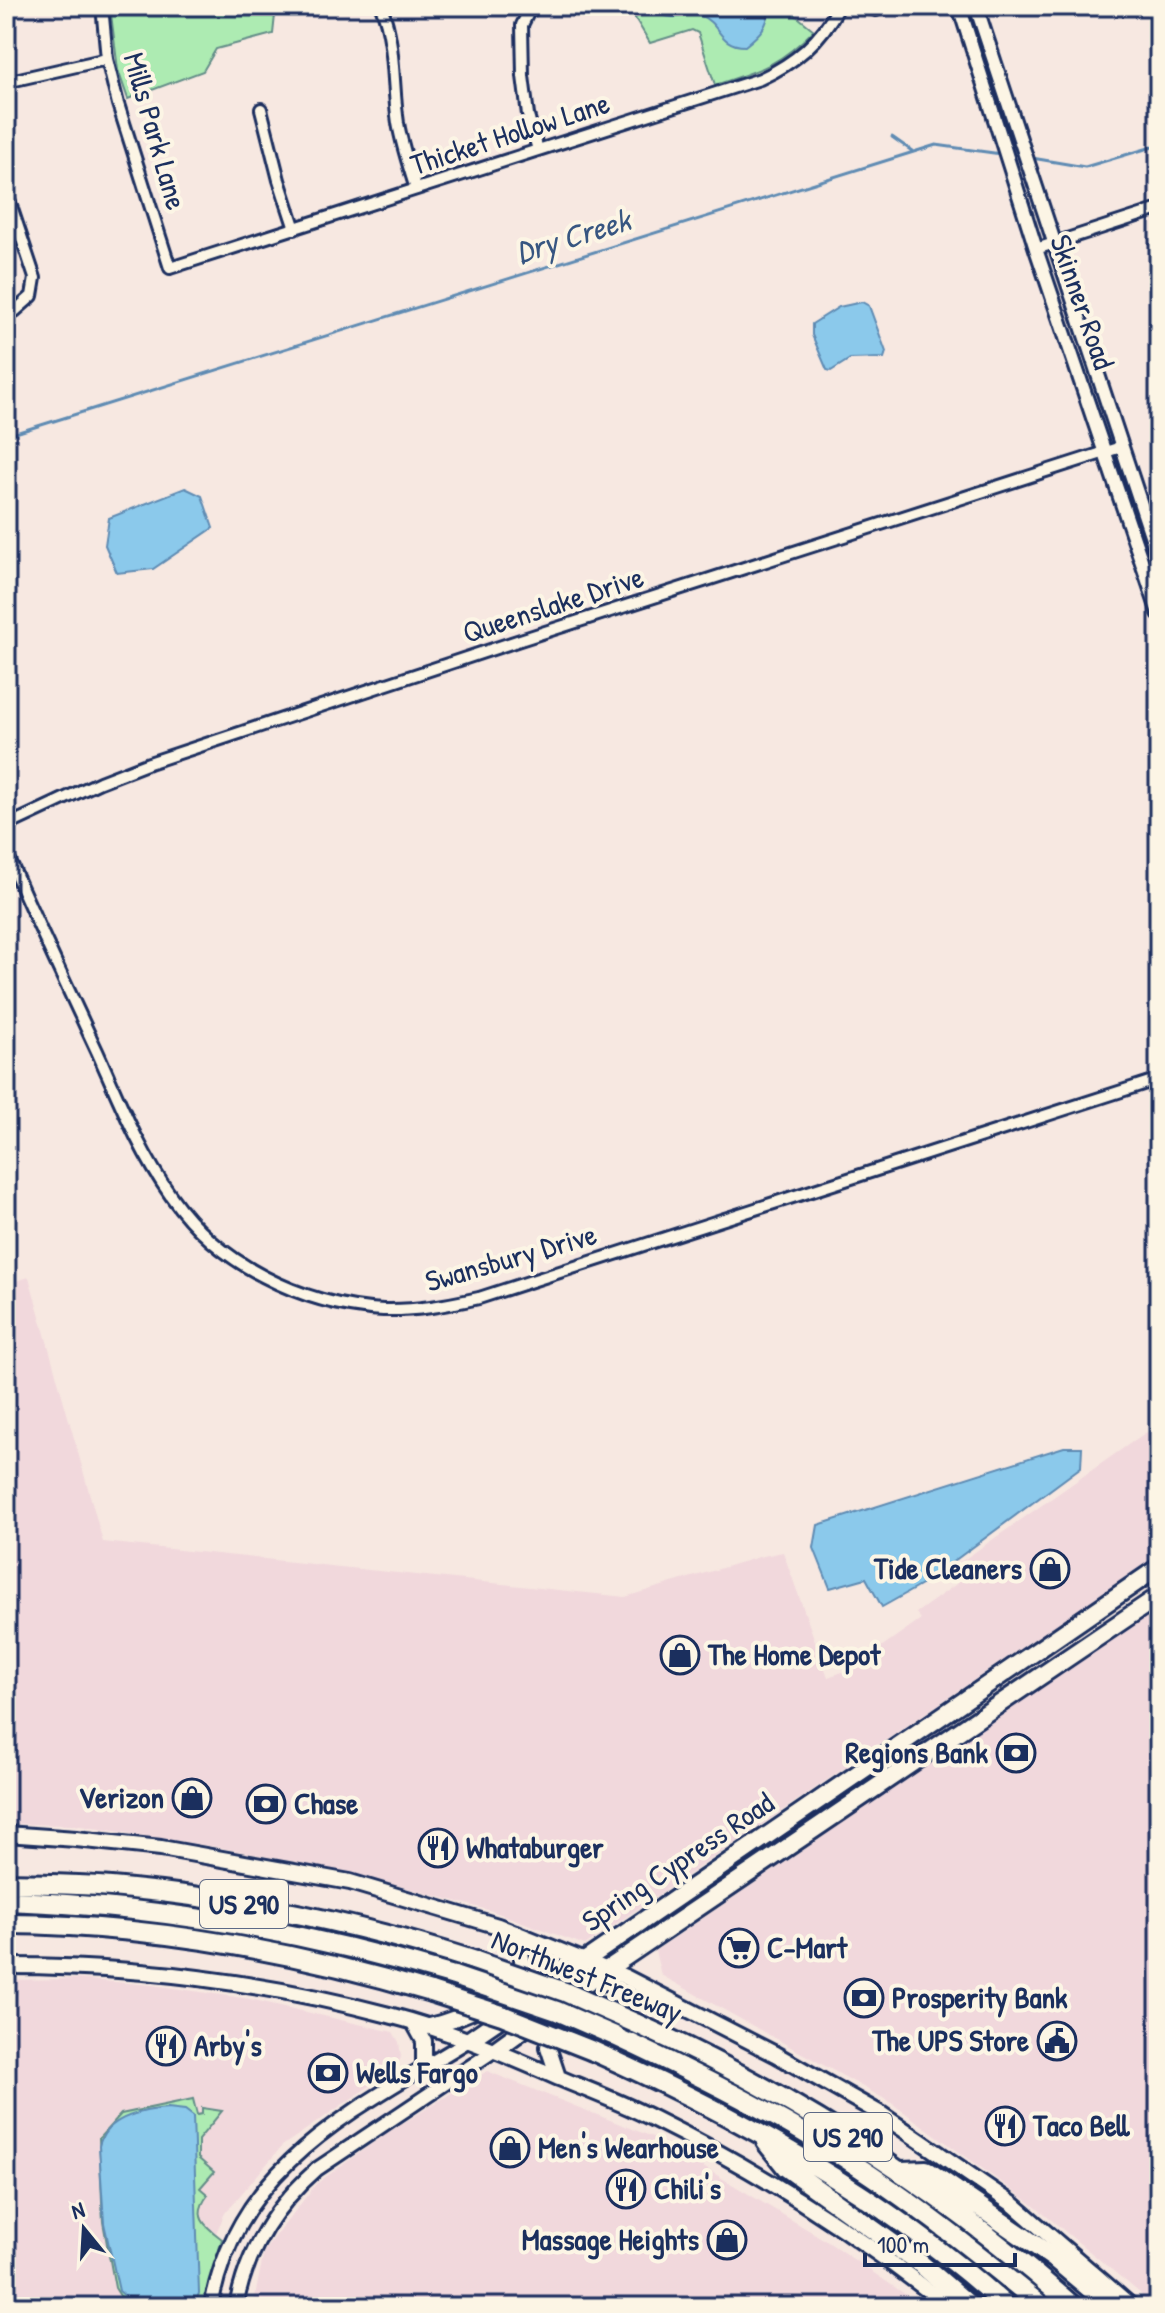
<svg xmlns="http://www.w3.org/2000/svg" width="1165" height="2313" font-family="'Patrick Hand',sans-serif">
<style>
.built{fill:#f1d8dc}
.green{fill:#adebb2;stroke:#648d88;stroke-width:2}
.water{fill:#8bc9eb;stroke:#5e8bb3;stroke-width:2}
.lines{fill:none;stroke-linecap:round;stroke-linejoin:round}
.stream{stroke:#5e8bb3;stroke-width:3}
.minor-casing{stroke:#1b2f5e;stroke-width:16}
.tertiary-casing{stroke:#1b2f5e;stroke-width:18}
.secondary-casing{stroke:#1b2f5e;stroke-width:20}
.primary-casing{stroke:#1b2f5e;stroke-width:22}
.motorway-casing{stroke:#1b2f5e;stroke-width:24}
.minor{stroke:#fcf5e5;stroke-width:10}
.tertiary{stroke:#fcf5e5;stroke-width:12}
.secondary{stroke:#fcf5e5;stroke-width:14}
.primary{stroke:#fcf5e5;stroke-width:16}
.motorway{stroke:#fcf5e5;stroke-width:18}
.motorway-bridge-casing{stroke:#1b2f5e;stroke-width:24;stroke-linecap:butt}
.motorway-bridge{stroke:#fcf5e5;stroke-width:18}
.labels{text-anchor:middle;stroke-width:8;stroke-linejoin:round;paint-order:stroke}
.shield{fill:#fcf5e5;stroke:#5e6a86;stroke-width:2}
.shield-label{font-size:28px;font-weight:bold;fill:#1b2f5e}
.street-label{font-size:30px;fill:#1b2f5e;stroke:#fcf5e5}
.poi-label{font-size:30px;font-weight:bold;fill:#1b2f5e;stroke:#fcf5e5;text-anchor:start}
.water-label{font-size:32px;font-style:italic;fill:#375681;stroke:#fcf5e5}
</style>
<rect width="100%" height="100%" fill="#f7e8e1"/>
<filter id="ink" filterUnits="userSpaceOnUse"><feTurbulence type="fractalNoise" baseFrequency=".0125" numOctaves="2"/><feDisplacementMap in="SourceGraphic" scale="16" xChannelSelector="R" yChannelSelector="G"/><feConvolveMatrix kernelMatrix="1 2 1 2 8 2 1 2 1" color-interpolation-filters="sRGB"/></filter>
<g filter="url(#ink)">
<!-- built -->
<path class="built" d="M29,1277L103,1542L625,1597L759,1557L783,1552L828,1677L848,1670L921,1619L916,1613L962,1580L955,1566L1145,1433L1159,1428V1554L585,1945L492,1911L347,1872L216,1847L74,1825L6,1824V1284Z
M1159,1608V2307H1149L1140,2293L1033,2205L890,2102L661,1975L655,1951Z
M77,1979L152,1985L250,1999L393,2032L399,2042L401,2057L396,2068L282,2146L225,2213L213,2240L197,2299V2307H6V1980Z
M487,2071L655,2138L825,2240L924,2307H253L264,2251L316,2184L384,2135Z"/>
<!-- green -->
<path class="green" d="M110,6H276L273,34L216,49L203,71L128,99L118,70Z
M605,6H784L814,30C780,65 761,70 715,85L698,33L692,30L650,43L632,13Z
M193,2099L197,2115L202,2114V2108L222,2111L198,2140V2158L214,2172L200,2188L208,2195C191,2217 206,2227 222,2239L207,2293L203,2301L193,2306L128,2300L120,2296L115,2288L103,2222L99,2138L121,2114Z"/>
<!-- water -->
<path class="water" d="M642,6H768C771,24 759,35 745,46C718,46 721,23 699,15C690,12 682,17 673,17C662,17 652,11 642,6Z
M862,302L869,306L886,352L884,358L850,359L831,371L827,370L812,335V324L839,307Z
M185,488L202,496L213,528L153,569L117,573L105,545L109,518Z
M1064,1447H1082L1081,1467L923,1584L882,1607L866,1578L830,1588L814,1548L818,1525Z
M168,2108L185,2110L193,2116L199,2293L197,2299L189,2304L126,2297L119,2291L104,2223L99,2146C106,2117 143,2110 168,2108Z"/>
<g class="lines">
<!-- stream -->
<path class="stream" d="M892,137L912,151
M1032,158L1085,167L1159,145
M6,436L936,145L1001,154"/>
<defs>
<path id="minor" d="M102,6L107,59L118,104L170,268L760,79C795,63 821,41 839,6
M381,6C396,44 392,83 398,123C402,146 409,167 416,189
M536,6L528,13L522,25L523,76L528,115L538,150
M865,6L876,10
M6,82L107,59
M261,109L279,180L295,229
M6,191L35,278L32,296L15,311L6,314
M1036,249L1159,209
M6,826L100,782L149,763L517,641L1121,447
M6,852C35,919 66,985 97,1051C119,1100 139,1151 171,1196C218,1264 301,1305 383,1310C416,1311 447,1305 479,1298L1159,1079"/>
<path id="tertiary" d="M959,6L1036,249L1159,613
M976,6L1159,559
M211,2307C236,2163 356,2110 469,2040
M236,2307C246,2251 275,2206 317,2169L495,2050"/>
<path id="secondary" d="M6,1834L76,1839L161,1848L350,1882L498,1926L625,1977L775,2054L881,2114L1014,2205L1132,2307
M6,1966C136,1966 264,1982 389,2015C448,2030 504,2054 559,2078C591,2091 623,2103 654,2119C759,2171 858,2234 949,2307
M414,2023L424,2041V2068
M426,2027C455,2020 516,1999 522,1964C523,1955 519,1942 517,1933
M558,2077L548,2047L553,2036L607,1999H664"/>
<path id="primary" d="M469,2040L1159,1567
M495,2050L587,1983L1159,1596"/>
<path id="motorway" d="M6,1883C45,1884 84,1884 122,1888C242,1899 361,1924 476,1961
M6,1901C159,1906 308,1932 454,1976
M6,1924C149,1925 294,1951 431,1992
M635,2023C796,2095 942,2191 1074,2307
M615,2036C684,2068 751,2101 816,2140C897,2189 970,2247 1043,2307
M593,2051C741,2117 886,2198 1007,2307
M766,2142L786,2167L921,2264L971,2307
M902,2171L926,2170L1054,2258L1112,2307"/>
</defs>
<!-- minor casing -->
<use href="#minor" class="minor-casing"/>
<!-- tertiary casing -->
<use href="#tertiary" class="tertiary-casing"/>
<!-- secondary casing -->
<use href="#secondary" class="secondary-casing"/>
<!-- primary casing -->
<use href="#primary" class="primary-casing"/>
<!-- motorway casing -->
<use href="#motorway" class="motorway-casing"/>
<!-- minor -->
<use href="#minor" class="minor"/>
<!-- tertiary -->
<use href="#tertiary" class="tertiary"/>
<!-- secondary -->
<use href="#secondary" class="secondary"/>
<!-- primary -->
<use href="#primary" class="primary"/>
<!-- motorway -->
<use href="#motorway" class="motorway"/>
<defs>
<path id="motorway-bridge" d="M476,1961L565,1992L635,2023
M454,1976L557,2011L615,2036
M431,1992L502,2015L593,2051"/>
</defs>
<!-- motorway-bridge casing -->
<use href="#motorway-bridge" class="motorway-bridge-casing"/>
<!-- motorway-bridge -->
<use href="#motorway-bridge" class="motorway-bridge"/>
</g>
</g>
<!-- icons -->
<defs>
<symbol id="shop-ring" viewBox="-11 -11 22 22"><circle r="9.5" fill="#fcf5e5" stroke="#1b2f5e" stroke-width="1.5"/><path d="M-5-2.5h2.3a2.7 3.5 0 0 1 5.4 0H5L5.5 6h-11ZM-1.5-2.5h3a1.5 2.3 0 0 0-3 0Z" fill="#1b2f5e"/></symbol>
<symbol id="bank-ring" viewBox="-11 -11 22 22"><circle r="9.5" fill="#fcf5e5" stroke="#1b2f5e" stroke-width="1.5"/><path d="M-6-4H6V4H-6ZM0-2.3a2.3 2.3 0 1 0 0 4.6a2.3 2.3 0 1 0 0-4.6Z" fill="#1b2f5e"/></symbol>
<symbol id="restaurant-ring" viewBox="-11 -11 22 22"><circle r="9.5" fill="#fcf5e5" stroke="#1b2f5e" stroke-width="1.5"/><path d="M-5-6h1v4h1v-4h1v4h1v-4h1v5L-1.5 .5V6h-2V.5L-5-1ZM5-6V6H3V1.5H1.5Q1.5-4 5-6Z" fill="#1b2f5e"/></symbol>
<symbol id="supermarket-ring" viewBox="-11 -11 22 22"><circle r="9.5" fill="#fcf5e5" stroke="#1b2f5e" stroke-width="1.5"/><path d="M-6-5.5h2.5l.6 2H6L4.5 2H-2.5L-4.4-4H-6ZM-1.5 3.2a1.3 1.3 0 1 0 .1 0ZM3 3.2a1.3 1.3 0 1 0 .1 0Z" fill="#1b2f5e"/></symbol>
<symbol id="civic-ring" viewBox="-11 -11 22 22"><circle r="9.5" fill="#fcf5e5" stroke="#1b2f5e" stroke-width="1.5"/><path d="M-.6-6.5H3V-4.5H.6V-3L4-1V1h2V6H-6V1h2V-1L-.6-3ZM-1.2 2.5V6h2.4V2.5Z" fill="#1b2f5e"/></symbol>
</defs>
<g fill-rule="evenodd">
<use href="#shop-ring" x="1028" y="1547" width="44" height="44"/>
<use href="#shop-ring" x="658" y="1633" width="44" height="44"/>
<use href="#bank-ring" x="994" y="1731" width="44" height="44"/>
<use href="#shop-ring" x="170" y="1776" width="44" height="44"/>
<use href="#bank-ring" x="244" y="1782" width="44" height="44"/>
<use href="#restaurant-ring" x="416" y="1826" width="44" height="44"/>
<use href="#supermarket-ring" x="717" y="1926" width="44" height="44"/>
<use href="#bank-ring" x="842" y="1976" width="44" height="44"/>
<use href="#civic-ring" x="1035" y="2019" width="44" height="44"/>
<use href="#restaurant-ring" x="144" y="2024" width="44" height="44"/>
<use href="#bank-ring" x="306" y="2051" width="44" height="44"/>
<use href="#restaurant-ring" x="983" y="2104" width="44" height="44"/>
<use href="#shop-ring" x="488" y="2126" width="44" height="44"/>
<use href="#restaurant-ring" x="604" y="2167" width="44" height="44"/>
<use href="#shop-ring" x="705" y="2218" width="44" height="44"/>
</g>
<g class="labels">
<!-- shield labels -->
<g class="shield">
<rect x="200" y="1880" width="88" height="48" rx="6"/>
<rect x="804" y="2113" width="88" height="48" rx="6"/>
</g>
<g class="shield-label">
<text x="244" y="1914">US 290</text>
<text x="848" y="2147">US 290</text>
</g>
<!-- street labels -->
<g class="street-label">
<text transform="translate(155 131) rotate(74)" y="10">Mills Park Lane</text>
<text transform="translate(510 134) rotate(-18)" y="10">Thicket Hollow Lane</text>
<text transform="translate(1082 302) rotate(71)" y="10">Skinner Road</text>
<text transform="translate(553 605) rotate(-18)" y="10">Queenslake Drive</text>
<text transform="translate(511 1258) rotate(-16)" y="10">Swansbury Drive</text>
<text transform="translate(678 1862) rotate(-34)" y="10">Spring Cypress Road</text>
<text transform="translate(587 1976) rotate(22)" y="10">Northwest Freeway</text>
</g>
<!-- poi labels -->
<g class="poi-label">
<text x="1022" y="1579" text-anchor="end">Tide Cleaners</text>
<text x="708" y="1665">The Home Depot</text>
<text x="988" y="1763" text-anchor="end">Regions Bank</text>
<text x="164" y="1808" text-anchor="end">Verizon</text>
<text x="294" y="1814">Chase</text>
<text x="466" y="1858">Whataburger</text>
<text x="767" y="1958">C-Mart</text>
<text x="892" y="2008">Prosperity Bank</text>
<text x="1029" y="2051" text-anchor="end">The UPS Store</text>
<text x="194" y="2056">Arby's</text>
<text x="356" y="2083">Wells Fargo</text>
<text x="1033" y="2136">Taco Bell</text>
<text x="538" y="2158">Men's Wearhouse</text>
<text x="654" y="2199">Chili's</text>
<text x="699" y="2250" text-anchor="end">Massage Heights</text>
</g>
<!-- water labels -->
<g class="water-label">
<text transform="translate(573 236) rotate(-17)" y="11">Dry Creek</text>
</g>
</g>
<!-- margin -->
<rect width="1165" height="2313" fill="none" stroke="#fcf5e5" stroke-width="32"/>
<rect x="16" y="16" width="1133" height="2281" fill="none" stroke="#1b2f5e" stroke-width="3" filter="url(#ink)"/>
<!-- north arrow -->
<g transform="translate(84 2229) rotate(342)" stroke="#fcf5e5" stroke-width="6" paint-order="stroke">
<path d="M0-6L14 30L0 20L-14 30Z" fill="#1b2f5e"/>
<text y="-12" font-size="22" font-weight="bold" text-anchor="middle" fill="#1b2f5e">N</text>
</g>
<!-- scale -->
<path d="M865 2253v12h150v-12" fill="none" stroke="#1b2f5e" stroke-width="4"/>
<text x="877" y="2253" font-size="24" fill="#1b2f5e" stroke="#fcf5e5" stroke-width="6" paint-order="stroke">100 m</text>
</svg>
